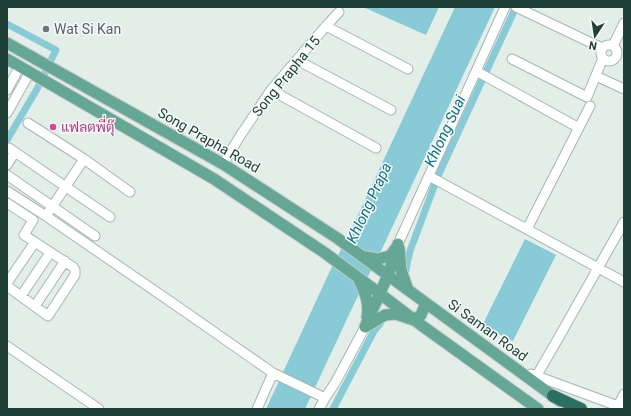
<svg xmlns="http://www.w3.org/2000/svg" width="631" height="416" font-family="Roboto,Sarabun,sans-serif">
<style>
.water{fill:#88cad6}
.lines{fill:none;stroke-linecap:round;stroke-linejoin:round}
.canal{stroke:#88cad6;stroke-width:7}
.minor-casing{stroke:#a5b6b0;stroke-width:11}
.major-casing{stroke:#c1cac7;stroke-width:13}
.highway-casing{stroke:#c1cac7;stroke-width:14}
.minor{stroke:#fff;stroke-width:9}
.major{stroke:#65a695;stroke-width:11}
.highway{stroke:#2b6f61;stroke-width:12}
.worship-dot{fill:#6b7280;stroke:#f4faf7;stroke-width:1.5}
.hotel-dot{fill:#d1479c;stroke:#f4faf7;stroke-width:1.5}
.labels{text-anchor:middle;stroke-width:3;stroke-linejoin:round;paint-order:stroke}
.worship-label{font-size:14px;fill:#5b616d;stroke:#f4faf7;text-anchor:start}
.street-label{font-size:14px;fill:#214038;stroke:#f4faf7}
.hotel-label{font-size:14px;fill:#b23c85;stroke:#f4faf7;text-anchor:start}
.water-label{font-size:15px;font-style:italic;fill:#176f81;stroke:#f4faf7}
</style>
<rect width="100%" height="100%" fill="#e3eee9"/>
<!-- water -->
<path class="water" d="M363,7H439L426,35Z
M455,7H495L382,249L354,304L305,409H266L329,273L350,232Z
M525,239L556,255L513,341L482,326Z"/>
<g class="lines">
<!-- canal -->
<path class="canal" d="M7,24L56,50L37,89L7,140
M406,270L407,264L410,251L438,176L516,7
M333,409L374,331L380,324"/>
<defs>
<path id="minor" d="M516,7L602,48
M326,26L339,12
M601 53a8 8 0 1 1 16 0a8 8 0 1 1-16 0Z
M613,46L624,23
M512,59L587,97L603,58
M297,60L391,110
M476,71L579,128
M596,76L624,89
M7,90L20,66
M271,90L376,148
M7,113L30,72
M28,123L84,159L46,216
M9,148L110,217
M84,159L130,192
M223,164L240,136L271,90L326,26L408,69
M7,165L15,152
M7,175L95,236
M429,176L624,282
M7,191L46,216L187,313L273,373L325,398
M7,203L33,220L24,235L73,267L75,270V275L48,316L7,286
M527,229L590,106
M398,244L505,7
M7,283L35,242
M21,296L50,253
M35,306L65,261
M7,346L99,409
M531,374L618,406L624,408
M537,375L559,337L624,222
M618,406L624,394
M257,409L273,373
M319,409L325,398L335,383L365,327"/>
<path id="major" d="M7,43L223,164L337,238L560,401
M7,59L214,179L325,253L379,293L421,325L538,409
M399,248L401,270L408,290
M365,257L378,259L390,256L396,248
M358,278C364,290 370,303 367,317
M365,327L388,275L398,244
M365,327L385,315L396,314L414,320L421,315L426,303"/>
<path id="highway" d="M553,396L581,409"/>
</defs>
<!-- minor casing -->
<use href="#minor" class="minor-casing"/>
<!-- major casing -->
<use href="#major" class="major-casing"/>
<!-- highway casing -->
<use href="#highway" class="highway-casing"/>
<!-- minor -->
<use href="#minor" class="minor"/>
<!-- major -->
<use href="#major" class="major"/>
<!-- highway -->
<use href="#highway" class="highway"/>
</g>
<!-- markers -->
<circle class="worship-dot" cx="46" cy="29" r="4"/>
<circle class="hotel-dot" cx="53" cy="127" r="4"/>
<g class="labels">
<!-- worship labels -->
<g class="worship-label">
<text x="54" y="34">Wat Si Kan</text>
</g>
<!-- street labels -->
<g class="street-label">
<text transform="translate(286 76) rotate(-51)" y="5">Song Prapha 15</text>
<text transform="translate(209 140) rotate(30)" y="5">Song Prapha Road</text>
<text transform="translate(488 330) rotate(36)" y="5">Si Saman Road</text>
</g>
<!-- hotel labels -->
<g class="hotel-label">
<text x="61" y="132">แฟลตพี่ตุ๊</text>
</g>
<!-- water labels -->
<g class="water-label">
<text transform="translate(445 131) rotate(-65)" y="5">Khlong Suai</text>
<text transform="translate(369 203) rotate(-65)" y="5">Khlong Prapa</text>
</g>
</g>
<!-- border -->
<rect width="631" height="416" fill="none" stroke="#214038" stroke-width="16"/>
<!-- north arrow -->
<g transform="translate(595 36) rotate(192)" stroke="#f4faf7" stroke-width="3" paint-order="stroke">
<path d="M0-3L7 15L0 10L-7 15Z" fill="#214038"/>
<text y="-6" font-size="11" font-weight="bold" text-anchor="middle" fill="#214038">N</text>
</g>
</svg>
